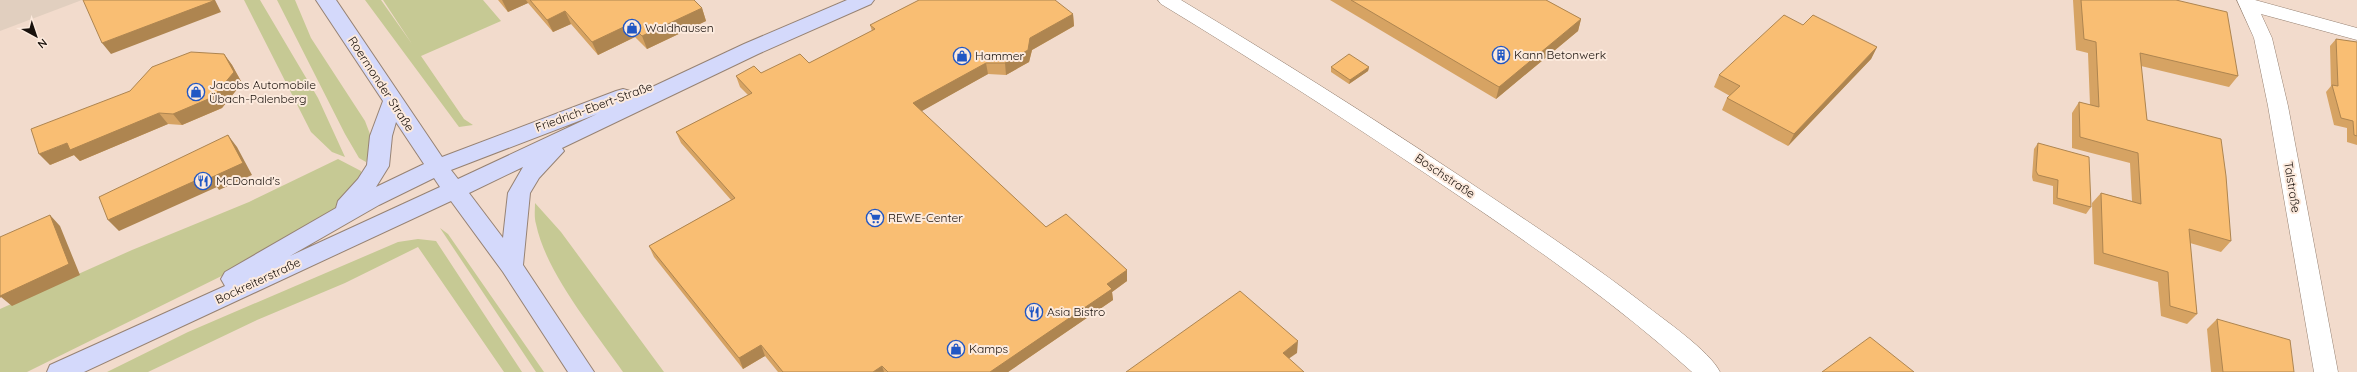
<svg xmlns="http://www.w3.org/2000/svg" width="2357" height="372" font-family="Quicksand,sans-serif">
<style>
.industrial{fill:#e1cfbf}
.green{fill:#c6c994}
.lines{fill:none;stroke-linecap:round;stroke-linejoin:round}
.minor-casing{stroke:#968273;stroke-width:1}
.secondary-casing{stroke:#968273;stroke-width:2}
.minor{fill:#fff;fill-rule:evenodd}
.secondary{fill:#d4d9fb;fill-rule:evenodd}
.wall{fill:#d6a363}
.shaded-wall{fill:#ae8550}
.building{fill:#f9be73;stroke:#ae8550}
.labels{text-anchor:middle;stroke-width:4;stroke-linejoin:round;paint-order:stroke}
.poi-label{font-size:12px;fill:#19110c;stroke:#fceadd;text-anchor:start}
.street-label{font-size:12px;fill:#19110c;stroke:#fceadd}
</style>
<rect width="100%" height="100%" fill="#f2dbcc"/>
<!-- industrial -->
<path class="industrial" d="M0,0H82L0,31Z"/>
<!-- green -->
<path class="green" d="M244,0H260L318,98L345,157L332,152L311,132Z
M277,0H295L311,38L365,121L373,142L366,162L359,158L345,134Z
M365,0H381L412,44L383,0H483L501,21L421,56L464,119L473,125L459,127Z
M338,159L361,171V183L342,206L258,258L27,372H0V309L132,250L249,202Z
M535,203L561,232L664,372H623C594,330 546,273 536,224C534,217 535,210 535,203Z
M440,228L448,234L544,372H536Z
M418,239L436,241L522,372H504L418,247L345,283L257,320L148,372H107L188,332L398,242Z"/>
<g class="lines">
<defs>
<path id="minor" d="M1158,0H1181C1276,57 1370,116 1463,178C1524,219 1586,259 1644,304C1663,319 1710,351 1720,372H1692C1618,305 1536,248 1453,192C1357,127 1260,64 1161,4Z
M2237,0H2255L2357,28V40L2261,14L2272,38L2288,106L2338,372H2314L2268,106L2254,38Z"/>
<path id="secondary" d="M316,0H336L442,157L616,91L623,89L630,91L633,96L744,44L847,0H874L871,4L758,54L562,148L564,151L539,178L530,193L523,265L594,372H568L503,272L451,201L84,372H47L50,365L225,286L221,279L225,272L336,208L338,201L358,179L367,165L370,136L383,101ZM597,114L458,179L451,170ZM396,122L424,164L376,187L389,166L392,136ZM523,167L508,193L503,238L469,193ZM434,178L440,187L290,256L379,205Z"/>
</defs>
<!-- minor casing -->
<use href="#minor" class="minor-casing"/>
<!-- secondary casing -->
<use href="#secondary" class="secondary-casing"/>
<!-- minor -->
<use href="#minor" class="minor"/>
<!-- secondary -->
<use href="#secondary" class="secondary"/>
</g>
<!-- wall -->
<path class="wall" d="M498,0H694L702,8L706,21L647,49L635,37L598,55L571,24L553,32L528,3L508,12Z
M1330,0H1546L1581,19L1578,31L1496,99Z
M2073,0H2176L2238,76L2229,87L2141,66L2147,120L2231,241L2221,252L2190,243L2197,314L2187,324L2161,316L2158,282L2094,264L2092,203L2101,193L2132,201L2130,163L2072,148V113L2079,102L2090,105L2088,53L2076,50Z
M1073,14L1074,26L1032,50L1029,62L1006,75L988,74L921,111L1046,227L1127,270V281L1112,292L1113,300L1008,372H778L765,356L743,369L654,257L649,246L731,200L681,143L676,132L748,95L740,87L736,76L761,73L809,63L872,31L870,25Z
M1803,25L1877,47L1871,59L1788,146L1722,110L1727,98L1730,96L1714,87L1719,75Z
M2336,39L2357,42V145L2347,142V128L2334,125L2326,92L2331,86L2330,46Z
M224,54L232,65L242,83L222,108L182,125L168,124L80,161L74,155L50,165L130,91Z
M1331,67H1369L1368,71L1349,84L1331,72Z
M2038,143L2091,207L2086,214L2053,204V186L2033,181L2032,177L2034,149Z
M2217,319L2294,372H2211L2207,329Z"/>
<!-- shaded-wall -->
<path class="shaded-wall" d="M213,0H215L221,12L111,54L102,43Z
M502,0H526L528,3L508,12Z
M702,8L706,21L647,49L642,36Z
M565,11L571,24L553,32L547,20Z
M1073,14L1074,26L1032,50L1029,62L1006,75L1005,63L1030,38Z
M1581,19L1578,31L1496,99L1499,87Z
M630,24L635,37L598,55L592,42Z
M1877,47L1871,59L1788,146L1794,134Z
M224,54L232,65L242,83L222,108L182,125L173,114Z
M986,63L988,74L915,115L913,103Z
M1369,67L1368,71L1349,84L1350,80Z
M159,113L168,124L80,161L74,155L50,165L39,154L67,143Z
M228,135L237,147L252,175L219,190L217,187L119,231L108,220Z
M50,215L60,226L80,275L12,306L1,297L0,298V287Z
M1127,270V281L1112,292L1113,300L1008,372H990L1107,284Z
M1298,341L1297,353L1281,364L1283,353Z
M761,345L765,356L743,369L739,358Z
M882,366L884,372H873Z"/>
<!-- building -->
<path class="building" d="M83,0H213V1L102,43Z
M530,0H694L702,8L642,36L630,24L592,42L565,11L547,20Z
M919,0H1055L1073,14L1030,38L1028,50L1005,63H986L913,103L1046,227L1066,214L1127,270L1107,284L1112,289L990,372H888L882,366L873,372H783L761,345L739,358L649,246L735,198L676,132L752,93L736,76L754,66L761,73L800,54L809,63L875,29L870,25Z
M1351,0H1546L1581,19L1499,87Z
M2081,0H2176L2227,12L2238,76L2140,53L2147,120L2221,139L2226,176L2231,241L2189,229L2197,314L2170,306L2168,272L2103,253L2101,193L2141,204L2138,153L2080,137L2079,102L2099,107L2096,42L2084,39Z
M1784,15L1803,25L1813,15L1877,47L1794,134L1727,98L1740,86L1719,75Z
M2336,39L2357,42V136L2354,135L2353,121L2341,118L2332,85L2338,86Z
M191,52L224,54L234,72L213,97L173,114L159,113L70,150L67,143L39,154L31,129L130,91L152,67Z
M1349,54L1369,67L1350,80L1331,67Z
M228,135L243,163L210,178L208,175L108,220L99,197Z
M2038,143L2089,157L2091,207L2057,198L2058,180L2038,175L2036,171Z
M50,215L69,264L0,296V237Z
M1240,291L1298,341L1283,353L1304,372H1126Z
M2217,319L2290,340L2294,372H2223Z
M1870,337L1914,372H1822Z"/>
<!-- icons -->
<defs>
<symbol id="shop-ring" viewBox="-11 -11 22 22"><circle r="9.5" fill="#fceadd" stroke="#2157c4" stroke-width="1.5"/><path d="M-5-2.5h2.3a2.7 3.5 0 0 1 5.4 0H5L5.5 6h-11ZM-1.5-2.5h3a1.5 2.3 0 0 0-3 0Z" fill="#2157c4"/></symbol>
<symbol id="building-ring" viewBox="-11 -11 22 22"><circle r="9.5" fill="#fceadd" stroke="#2157c4" stroke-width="1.5"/><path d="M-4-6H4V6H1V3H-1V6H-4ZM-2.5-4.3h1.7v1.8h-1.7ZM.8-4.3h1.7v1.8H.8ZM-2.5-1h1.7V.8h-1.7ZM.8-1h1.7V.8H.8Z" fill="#2157c4"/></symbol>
<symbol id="restaurant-ring" viewBox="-11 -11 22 22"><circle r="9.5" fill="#fceadd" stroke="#2157c4" stroke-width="1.5"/><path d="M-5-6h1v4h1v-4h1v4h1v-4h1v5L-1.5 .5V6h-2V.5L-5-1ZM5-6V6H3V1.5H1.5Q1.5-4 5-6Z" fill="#2157c4"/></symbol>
<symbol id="supermarket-ring" viewBox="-11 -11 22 22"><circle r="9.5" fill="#fceadd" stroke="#2157c4" stroke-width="1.5"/><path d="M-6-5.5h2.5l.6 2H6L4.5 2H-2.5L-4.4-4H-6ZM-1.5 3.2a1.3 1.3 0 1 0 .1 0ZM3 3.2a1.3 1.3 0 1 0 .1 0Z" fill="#2157c4"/></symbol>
</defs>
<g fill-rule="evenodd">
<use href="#shop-ring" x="622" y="18" width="20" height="20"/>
<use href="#building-ring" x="1491" y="45" width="20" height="20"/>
<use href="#shop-ring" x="952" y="46" width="20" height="20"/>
<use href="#shop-ring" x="186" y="82" width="20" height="20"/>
<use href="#restaurant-ring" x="193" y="171" width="20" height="20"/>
<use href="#supermarket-ring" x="865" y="208" width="20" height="20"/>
<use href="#restaurant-ring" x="1024" y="302" width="20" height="20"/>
<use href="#shop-ring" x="946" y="339" width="20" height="20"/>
</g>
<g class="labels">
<!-- poi labels -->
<g class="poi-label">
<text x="645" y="32">Waldhausen</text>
<text x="1514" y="59">Kann Betonwerk</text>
<text x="975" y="60">Hammer</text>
<text x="209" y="89">Jacobs Automobile<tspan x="209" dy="14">Übach-Palenberg</tspan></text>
<text x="216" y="185">McDonald's</text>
<text x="888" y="222">REWE-Center</text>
<text x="1047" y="316">Asia Bistro</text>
<text x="969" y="353">Kamps</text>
</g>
<!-- street labels -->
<g class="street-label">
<text transform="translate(381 84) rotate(57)" y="4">Roermonder Straße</text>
<text transform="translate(594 107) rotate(-20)" y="4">Friedrich-Ebert-Straße</text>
<text transform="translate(1445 176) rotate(34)" y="4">Boschstraße</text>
<text transform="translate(2292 187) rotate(81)" y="4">Talstraße</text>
<text transform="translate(258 281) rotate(-25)" y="4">Bockreiterstraße</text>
</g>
</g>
<!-- north arrow -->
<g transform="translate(36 36) rotate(140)" stroke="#fceadd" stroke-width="3" paint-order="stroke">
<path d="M0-3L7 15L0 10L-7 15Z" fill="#19110c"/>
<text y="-6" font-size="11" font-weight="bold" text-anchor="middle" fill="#19110c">N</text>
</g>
</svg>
